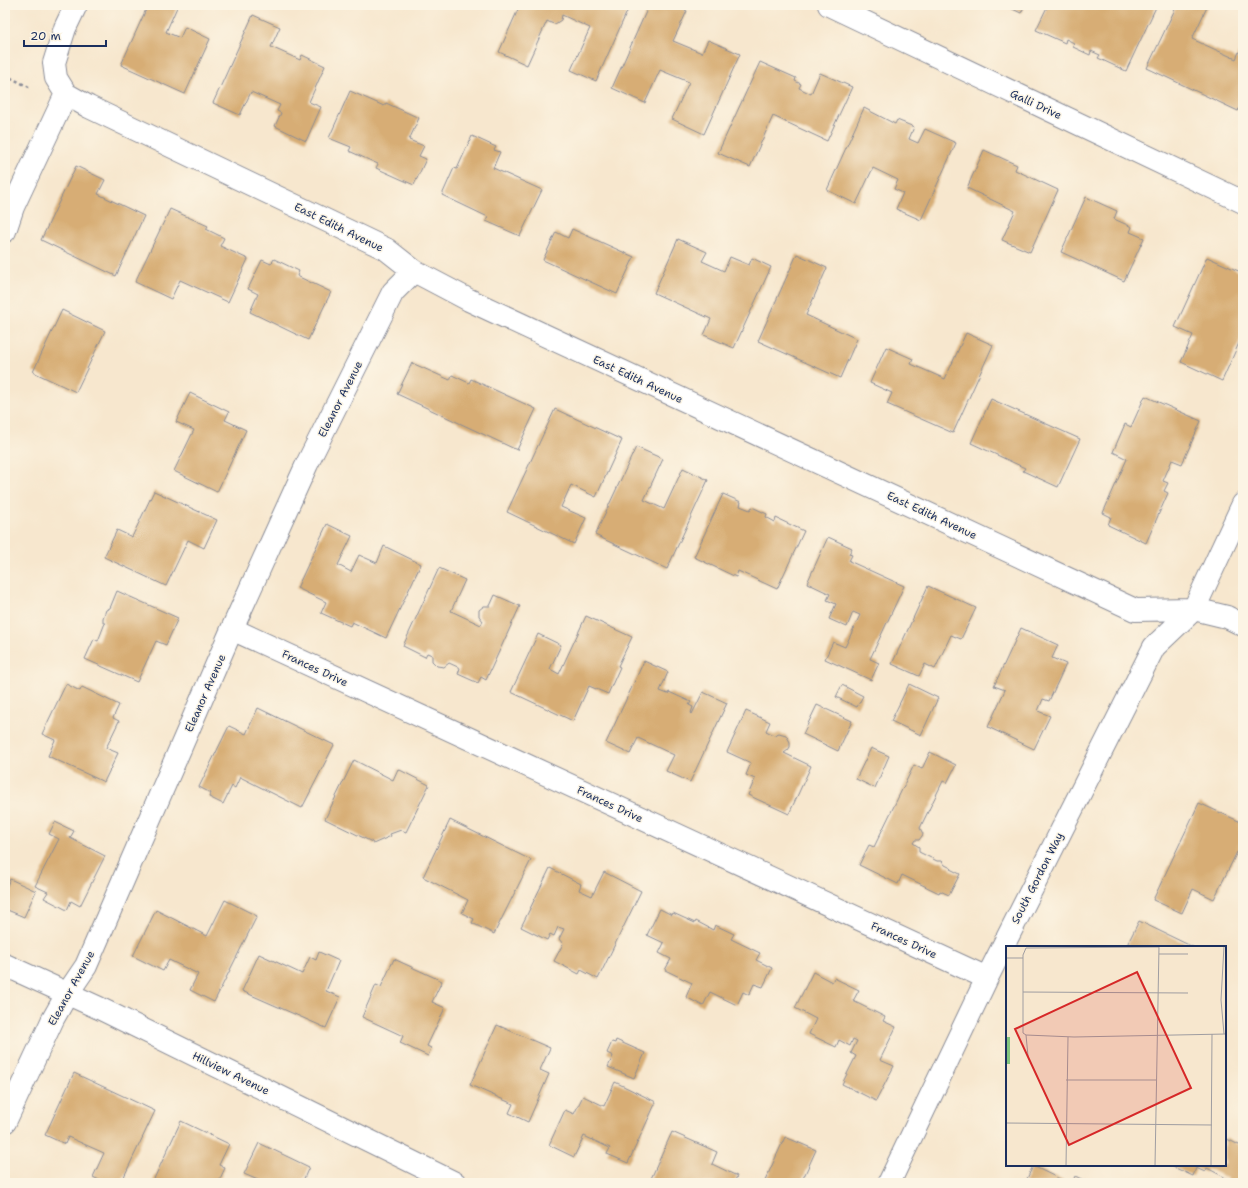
<svg xmlns="http://www.w3.org/2000/svg" width="1248" height="1188" font-family="'Shantell Sans',sans-serif">
<style>
.building{fill:#d7ad74}
.lines{fill:none;stroke-linecap:round;stroke-linejoin:round}
.minor-casing{stroke:#898b96;stroke-width:24}
.path{stroke:#898b96;stroke-width:2.5;stroke-dasharray:3 3;stroke-linecap:butt}
.minor{stroke:#fff;stroke-width:22}
.labels{text-anchor:middle;stroke-width:3;stroke-linejoin:round;paint-order:stroke}
.street-label{font-size:11px;fill:#1b2f5e;stroke:#fcf5e5}
.inset-road{fill:none;stroke:#9f9da1;stroke-width:1}
.view{fill:#d62828;fill-opacity:0.15;stroke:#d62828;stroke-width:2}
.inset-edge{fill:none;stroke:#1b2f5e;stroke-width:2}
</style>
<rect width="100%" height="100%" fill="#fcf5e5"/>
<filter id="ink" filterUnits="userSpaceOnUse"><feTurbulence type="fractalNoise" baseFrequency=".025" numOctaves="2"/><feDisplacementMap in="SourceGraphic" scale="8" xChannelSelector="R" yChannelSelector="G"/><feConvolveMatrix kernelMatrix="1 2 1 2 8 2 1 2 1" color-interpolation-filters="sRGB"/></filter>
<filter id="wash" filterUnits="userSpaceOnUse"><feTurbulence type="fractalNoise" baseFrequency=".012" numOctaves="4" result="noise"/><feDisplacementMap in="SourceGraphic" scale="16" xChannelSelector="R" yChannelSelector="G"/><feGaussianBlur stdDeviation="0.9" result="paint"/><feColorMatrix in="noise" values="0 0 0 0 0 0 0 0 0 0 0 0 0 0 0 0 0 1.4 0 .05"/><feComposite in="paint" operator="in"/></filter>
<g filter="url(#wash)">
<rect width="100%" height="100%" fill="#f7e7ce"/>
<g id="blocks">
<!-- building -->
<path class="building" d="M148,5H178L166,32L180,38L185,27L210,39L185,94L121,65Z
M520,5H630L596,81L571,70L590,28L562,15L561,20L555,24L551,23L547,21L527,65L499,52Z
M649,5H674L687,11L673,41L702,53L708,40L740,54L704,134L672,119L689,82L660,70L645,103L612,88Z
M1004,5H1025L1021,13Z
M1048,5H1157L1126,71L1098,58L1100,55L1091,51L1090,55L1073,47L1074,43L1066,39L1065,43L1036,30Z
M1177,5H1208L1192,39L1236,59L1239,52L1243,54V101L1238,111L1147,68Z
M253,15L280,27L271,47L300,60L302,55L325,66L309,102L321,107L306,141L275,126L281,113L277,111L280,105L251,92L240,115L213,103Z
M760,62L796,78L795,81L801,84L799,88L811,94L820,73L852,87L827,141L773,116L750,167L718,153Z
M350,91L384,106L386,103L419,118L409,140L424,146L419,156L426,159L414,185L376,168L378,164L349,151L351,147L329,138Z
M864,108L895,124L897,120L914,127L909,139L918,143L925,129L956,143L921,220L896,209L903,193L894,189L898,180L873,168L856,204L827,190Z
M472,136L496,147L494,150L500,152L493,168L542,190L520,236L486,221L488,217L442,195L454,168L457,169Z
M984,150L1017,165L1015,170L1058,190L1030,252L1002,240L1015,211L967,188Z
M76,166L105,180L98,194L144,216L116,276L41,240Z
M1086,197L1117,211L1114,219L1132,227L1130,232L1144,238L1124,281L1061,252Z
M170,209L208,226L206,229L224,238L220,246L248,259L228,302L180,280L171,299L135,282Z
M572,229L634,257L617,294L543,260L556,232L568,238Z
M678,239L707,252L702,261L724,271L730,257L749,265L752,258L771,267L734,348L704,335L711,319L654,293Z
M797,254L827,268L806,315L857,339L840,378L758,341Z
M1207,257L1243,273V334L1222,381L1181,362L1193,335L1175,327Z
M274,259L299,271L297,276L331,292L308,340L250,312L258,294L248,289L262,260L271,264Z
M62,310L105,331L76,392L33,372Z
M966,333L993,345L953,433L887,404L892,393L870,383L886,347L913,359L911,364L945,379Z
M412,363L450,380L452,375L469,383L471,379L536,409L517,450L397,394Z
M190,393L229,412L225,420L246,430L217,492L174,471L194,430L176,422Z
M1145,396L1201,421L1182,464L1172,460L1163,481L1168,483L1164,491L1168,493L1146,543L1108,525L1111,517L1103,513L1127,459L1113,452L1125,424L1131,427Z
M991,399L1080,439L1058,487L1023,471L1025,468L971,443Z
M555,409L622,440L596,497L571,485L561,507L586,518L574,544L507,512Z
M636,447L663,459L644,500L664,509L683,468L708,480L667,569L595,535Z
M154,491L217,520L204,548L188,540L166,586L104,557L117,530L132,537Z
M723,494L741,502L740,506L750,510L752,507L767,514L766,517L775,522L776,518L804,531L777,589L738,571L736,577L694,557Z
M327,524L352,536L338,565L351,572L359,555L377,563L384,546L421,564L386,638L352,622L350,626L321,613L326,602L297,588Z
M828,537L852,548L849,554L852,555L849,561L904,586L870,659L879,663L871,680L825,659L833,642L845,647L860,615L853,612L847,627L829,619L836,604L827,600L830,594L807,583Z
M439,568L465,580L451,611L481,625L483,621L479,616V610L484,606H490L495,595L520,606L486,680L481,677L478,683L458,674L460,668L449,663L444,667L437,666L432,661V655L427,653L425,657L403,646Z
M928,586L976,608L961,639L951,635L935,669L925,664L919,676L892,664Z
M117,591L178,618L166,645L156,641L137,682L85,659L94,639L98,641L105,623H103V618L106,610L110,608Z
M586,616L632,637L618,666L620,667L608,694L589,686L573,721L511,692L538,634L561,645L550,669L559,674Z
M1021,628L1058,645L1052,658L1066,664L1049,701L1043,699L1038,711L1050,716L1034,749L988,727L1005,690L994,686Z
M644,661L668,672L660,691L668,694L669,692L691,702L689,705L693,707L691,713L692,714L703,692L727,703L690,782L666,771L674,755L638,738L630,754L606,743Z
M66,684L80,691L82,687L119,705L113,718L119,721L106,748L118,753L104,782L48,756L55,740L42,734Z
M909,684L938,698L921,735L891,721Z
M842,685L863,696L857,707L836,697Z
M817,705L852,721L838,751L803,734Z
M258,708L334,745L302,808L240,777L235,788L232,786L223,804L209,797L211,793L199,787L229,726L246,734Z
M746,711L770,722L766,731L774,735L779,733L786,735L790,742V747L788,750L784,753L811,766L789,814L748,795L755,779L746,775L751,763L727,752Z
M871,748L889,756L875,788L856,779Z
M930,752L956,765L947,783L943,781L920,828L923,834L922,836L919,840H915L913,843L919,847V852L937,861H942L945,865L951,868L950,869L960,874L949,895L940,891L939,893L902,875L898,884L859,865L869,845L874,847L914,765L922,769Z
M354,760L393,780L398,769L429,785L406,832L401,830L390,834L391,836L373,844L372,842L325,819Z
M1199,803L1243,823V855L1237,852L1214,899L1193,889L1182,913L1153,900Z
M450,820L531,860L494,934L472,923L474,919L462,913L468,900L423,877Z
M55,822L74,831L70,838L105,856L80,906L71,901L67,910L44,898L48,892L35,886L59,839L49,834Z
M550,868L581,884L579,890L592,896L604,872L641,891L598,979L581,970L579,974L554,961L563,944L559,939L564,929L558,927L554,936L550,934L547,940L521,927Z
M10,879L36,891L24,917L5,909V890Z
M225,900L257,916L214,1002L190,990L198,974L169,960L163,971L133,956L156,910L207,936Z
M660,909L672,915L673,913L695,923L696,921L713,930L715,925L734,934L731,939L760,953L756,960L772,968L763,987L754,984L749,995L743,992L737,1005L710,992L703,1006L686,997L692,983L665,970L671,959L659,953L664,943L647,935Z
M1139,921L1193,947H1126Z
M319,952L339,961L326,991L340,997L326,1028L242,991L259,954L302,974L310,957L316,960Z
M394,959L442,981L432,1002L445,1008L427,1046L431,1048L428,1056L400,1043L403,1036L362,1017L376,985L381,987Z
M813,972L832,982L834,978L859,990L853,1001L885,1017L883,1021L896,1027L880,1060L894,1066L876,1101L842,1084L856,1056L851,1053L857,1041L853,1039L850,1046L839,1040L836,1047L809,1034L816,1019L795,1008Z
M497,1025L550,1048L540,1070L549,1074L528,1122L509,1113L513,1104L470,1085Z
M616,1040L645,1053L634,1078L608,1067L613,1056L607,1053L612,1042L615,1043Z
M74,1073L155,1111L121,1183H105L93,1177L104,1153L68,1137L65,1144L45,1135Z
M615,1082L656,1102L628,1163L607,1154L610,1148L584,1136L574,1157L549,1145L565,1110L574,1114L583,1096L604,1106Z
M181,1121L229,1144L219,1165L225,1168L218,1183H187L179,1180L178,1183H157L153,1181Z
M672,1132L717,1152L712,1164L737,1176L734,1183H649Z
M785,1137L816,1150L801,1183H764Z
M1225,1138L1243,1147V1183H1226L1228,1179L1207,1168L1205,1172L1196,1168L1193,1176L1169,1165H1225Z
M259,1143L309,1167L302,1183H259L260,1181L244,1174Z
M1033,1166L1068,1183H1025Z
M1075,1176L1090,1183H1072Z"/>
</g>
</g>
<g filter="url(#ink)">
<use href="#blocks" fill-opacity="0" stroke="#898b96" stroke-width="1"/>
<g class="lines">
<defs>
<path id="minor" d="M76,5L65,28L54,63L56,78L66,94L89,107L386,249L414,271L469,300L1135,610L1194,609L1227,617L1243,625
M829,5L1243,202
M5,231L13,207L66,94
M232,629L987,978
M5,965L99,1008L455,1183
M5,1122L53,1019L67,994L86,966L232,629L307,464L393,292L414,271
M889,1183L987,978L1154,647L1194,609L1243,504"/>
</defs>
<!-- minor casing -->
<use href="#minor" class="minor-casing"/>
<!-- path -->
<path class="path" d="M5,75L29,87L32,86"/>
<!-- minor -->
<use href="#minor" class="minor"/>
</g>
</g>
<g class="labels">
<!-- street labels -->
<g class="street-label">
<text transform="translate(1036 104) rotate(25)" y="4">Galli Drive</text>
<text transform="translate(339 227) rotate(26)" y="4">East Edith Avenue</text>
<text transform="translate(638 379) rotate(25)" y="4">East Edith Avenue</text>
<text transform="translate(340 399) rotate(-63)" y="4">Eleanor Avenue</text>
<text transform="translate(932 515) rotate(25)" y="4">East Edith Avenue</text>
<text transform="translate(315 668) rotate(25)" y="4">Frances Drive</text>
<text transform="translate(205 693) rotate(-66)" y="4">Eleanor Avenue</text>
<text transform="translate(610 804) rotate(25)" y="4">Frances Drive</text>
<text transform="translate(1037 878) rotate(-63)" y="4">South Gordon Way</text>
<text transform="translate(904 940) rotate(25)" y="4">Frances Drive</text>
<text transform="translate(71 988) rotate(-61)" y="4">Eleanor Avenue</text>
<text transform="translate(231 1073) rotate(26)" y="4">Hillview Avenue</text>
</g>
</g>
<!-- overview -->
<g transform="translate(1006 946)">
<rect width="220" height="220" fill="#f7e7ce"/>
<path d="M0,91H4V118H0Z" fill="#82c57f"/>
<path class="inset-road" d="M153,1L20,2L17,9V87L20,89L68,91L220,88M153,8H182M0,12H17M17,46L182,47M218,88L215,54L218,0M20,89L22,110M60,134H150M0,177L206,179M60,220L62,91M149,220L153,0M205,220L206,88"/>
<path class="view" d="M131,26L185,142L63,199L9,83Z"/>
<rect width="220" height="220" class="inset-edge"/>
</g>
<!-- margin -->
<rect width="1248" height="1188" fill="none" stroke="#fcf5e5" stroke-width="20"/>
<!-- scale -->
<path d="M24 40v6h82v-6" fill="none" stroke="#1b2f5e" stroke-width="2"/>
<text x="30" y="40" font-size="12" fill="#1b2f5e" stroke="#fcf5e5" stroke-width="3" paint-order="stroke">20 m</text>
</svg>
